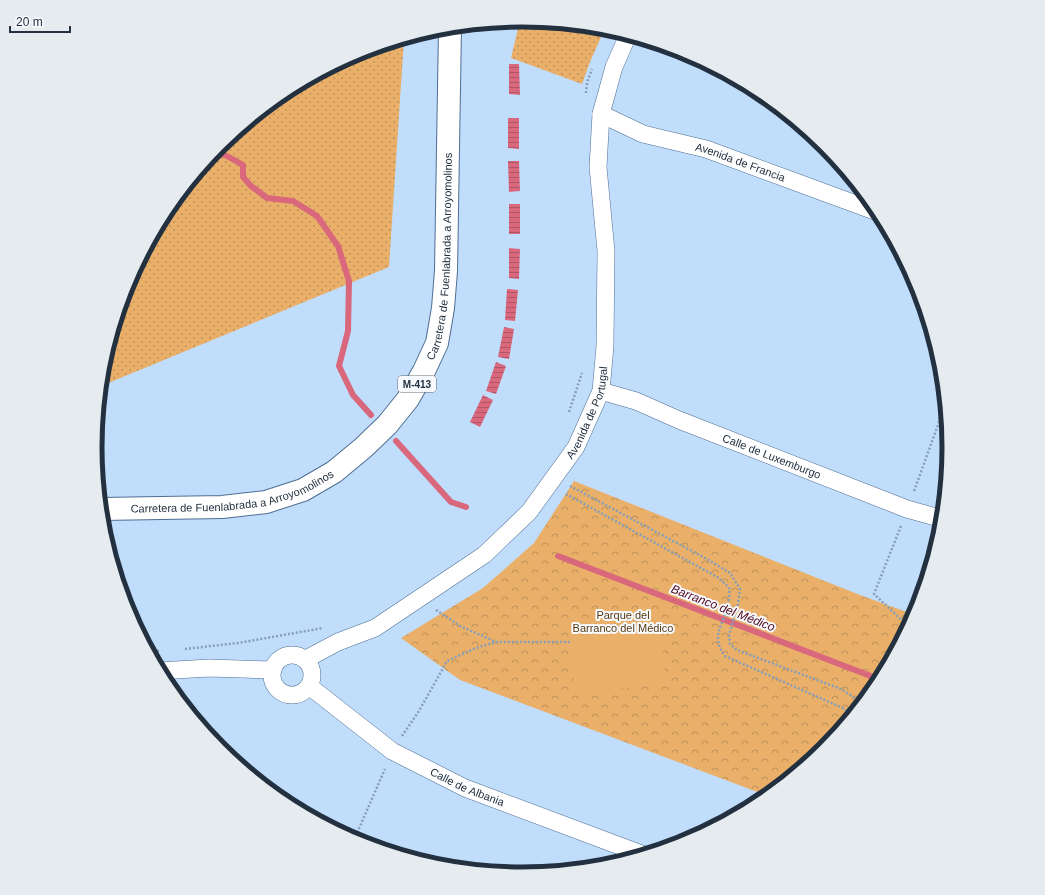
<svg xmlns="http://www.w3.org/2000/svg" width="1045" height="895" font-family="Helvetica,sans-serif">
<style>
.grass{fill:url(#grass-dots)}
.forest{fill:url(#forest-crowns)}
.pitch{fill:#eab06a}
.water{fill:url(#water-rules)}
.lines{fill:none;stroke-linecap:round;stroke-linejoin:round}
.stream{stroke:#d9687d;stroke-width:6}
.street-casing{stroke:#4e6e91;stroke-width:18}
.primary-casing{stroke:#4e6e91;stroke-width:24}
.path{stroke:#869eb7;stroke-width:2.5;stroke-dasharray:2 2;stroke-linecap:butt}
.street{stroke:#fff;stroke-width:17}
.primary{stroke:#fff;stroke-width:22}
.labels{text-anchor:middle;stroke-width:4;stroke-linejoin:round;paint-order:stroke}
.shield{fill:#f7fbff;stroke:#626d79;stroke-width:1}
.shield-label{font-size:10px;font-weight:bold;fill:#22303f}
.street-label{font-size:11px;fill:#22303f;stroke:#f7fbff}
.park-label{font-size:11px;fill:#573910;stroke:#f7fbff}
.water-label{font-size:12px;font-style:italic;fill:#530b20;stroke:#f7fbff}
.rim{fill:none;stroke:#22303f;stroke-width:5}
</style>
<defs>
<pattern id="grass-dots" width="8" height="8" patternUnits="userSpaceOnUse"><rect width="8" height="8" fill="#eab06a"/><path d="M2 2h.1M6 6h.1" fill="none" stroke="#bd9059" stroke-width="1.8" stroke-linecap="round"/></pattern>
<pattern id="forest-crowns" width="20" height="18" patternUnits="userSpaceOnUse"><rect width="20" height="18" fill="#eab06a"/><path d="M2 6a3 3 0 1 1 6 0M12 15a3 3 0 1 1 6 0" fill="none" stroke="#bd9059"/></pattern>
<pattern id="water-rules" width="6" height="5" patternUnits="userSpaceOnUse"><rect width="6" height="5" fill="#d9687d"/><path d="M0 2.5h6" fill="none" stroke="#b05668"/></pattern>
</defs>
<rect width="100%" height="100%" fill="#c0ddfc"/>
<!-- grass -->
<path class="grass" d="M520,20L605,28L590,62L582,84L511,58Z
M404,39L389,267L101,386L103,364L128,284L167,210L220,145L285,92L359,52Z"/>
<!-- forest -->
<path class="forest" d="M574,481L860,595L915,615L878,685L825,750L768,796L460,680L401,638L483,588L534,543Z"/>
<!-- pitch -->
<path class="pitch" d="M660,628L666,684L575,693L569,637Z"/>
<!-- water -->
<path class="water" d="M509,64H519L520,95L509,94Z
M508,118H519V149L508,148Z
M508,161H519L520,191L509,192Z
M509,204H520V234H509Z
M509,248L520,249L519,279L509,278Z
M507,289L518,290L515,321L505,320Z
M504,327L514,329L509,359L498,357Z
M496,362L506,366L496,394L486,391Z
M483,395L493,400L480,427L470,422Z"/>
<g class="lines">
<!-- stream -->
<path class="stream" d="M216,150L217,153L227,156L243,165V177L251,186L267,198L293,201L317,216L338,246L349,281L348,331L339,366L353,395L371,415
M396,441L451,502L466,507
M558,556L881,680"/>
<defs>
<g id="street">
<path id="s1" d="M601,114L643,134L706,149L880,213"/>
<path id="s2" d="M601,391L636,401L679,420L907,509L943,519"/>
<circle cx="292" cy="675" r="20"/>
<path id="s3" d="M306,659L338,642L375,628L484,555L529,512L576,447L601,391L605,346L606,251L598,167L601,114L614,67L628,35"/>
<path d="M159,671L209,668L273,670"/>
<path id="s4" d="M309,686L392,751L465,788L644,855"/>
</g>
<g id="primary">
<path id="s5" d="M101,509L222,507L266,502L303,490L334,472L363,448L387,425L408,399L424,371L437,343L443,308L446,271L450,27"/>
</g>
</defs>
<!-- street casing -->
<use href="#street" class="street-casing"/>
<!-- primary casing -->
<use href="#primary" class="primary-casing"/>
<!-- path -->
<path class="path" d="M586,93L587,83L592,69
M569,412L582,373
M570,486L705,558L730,573L740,589L738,604L729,635L730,644L737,650L841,689L855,698L860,706
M914,491L946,403
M566,494L719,578L730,589C729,595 729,600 728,605C723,626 710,636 725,656L845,709L851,718
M901,526L874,594L909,627
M436,610L460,626L496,642H570
M185,649L238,643L323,628
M149,651H159
M402,736L419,711L447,661L476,648L496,642
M354,840L385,769"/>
<!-- street -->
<use href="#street" class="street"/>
<!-- primary -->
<use href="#primary" class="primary"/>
</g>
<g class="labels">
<!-- shield labels -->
<rect class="shield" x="398" y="376" width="38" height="16" rx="3"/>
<g class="shield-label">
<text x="417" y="388">M-413</text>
</g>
<!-- street labels -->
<g class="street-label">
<text dy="4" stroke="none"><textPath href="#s1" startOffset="148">Avenida de Francia</textPath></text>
<text dy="4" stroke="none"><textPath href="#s5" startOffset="494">Carretera de Fuenlabrada a Arroyomolinos</textPath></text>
<text dy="4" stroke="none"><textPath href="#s3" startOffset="386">Avenida de Portugal</textPath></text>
<text dy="4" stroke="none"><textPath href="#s2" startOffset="183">Calle de Luxemburgo</textPath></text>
<text dy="4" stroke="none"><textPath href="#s5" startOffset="134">Carretera de Fuenlabrada a Arroyomolinos</textPath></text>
<text dy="4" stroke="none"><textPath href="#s4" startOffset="189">Calle de Albania</textPath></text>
</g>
<!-- park labels -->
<g class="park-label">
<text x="623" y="619">Parque del<tspan x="623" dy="13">Barranco del Médico</tspan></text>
</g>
<!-- water labels -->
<g class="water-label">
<text transform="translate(723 608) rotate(21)" y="4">Barranco del Médico</text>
</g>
</g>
<!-- crop -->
<path d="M0 0H1045V895H0ZM102 447a420 420 0 1 1 840 0a420 420 0 1 1-840 0Z" fill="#e6ebf0" fill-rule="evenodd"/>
<path class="rim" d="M102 447a420 420 0 1 1 840 0a420 420 0 1 1-840 0Z"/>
<!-- scale -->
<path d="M10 26v6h60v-6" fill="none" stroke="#22303f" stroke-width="2"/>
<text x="16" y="26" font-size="12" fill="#22303f" stroke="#f7fbff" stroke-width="3" paint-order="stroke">20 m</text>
</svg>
